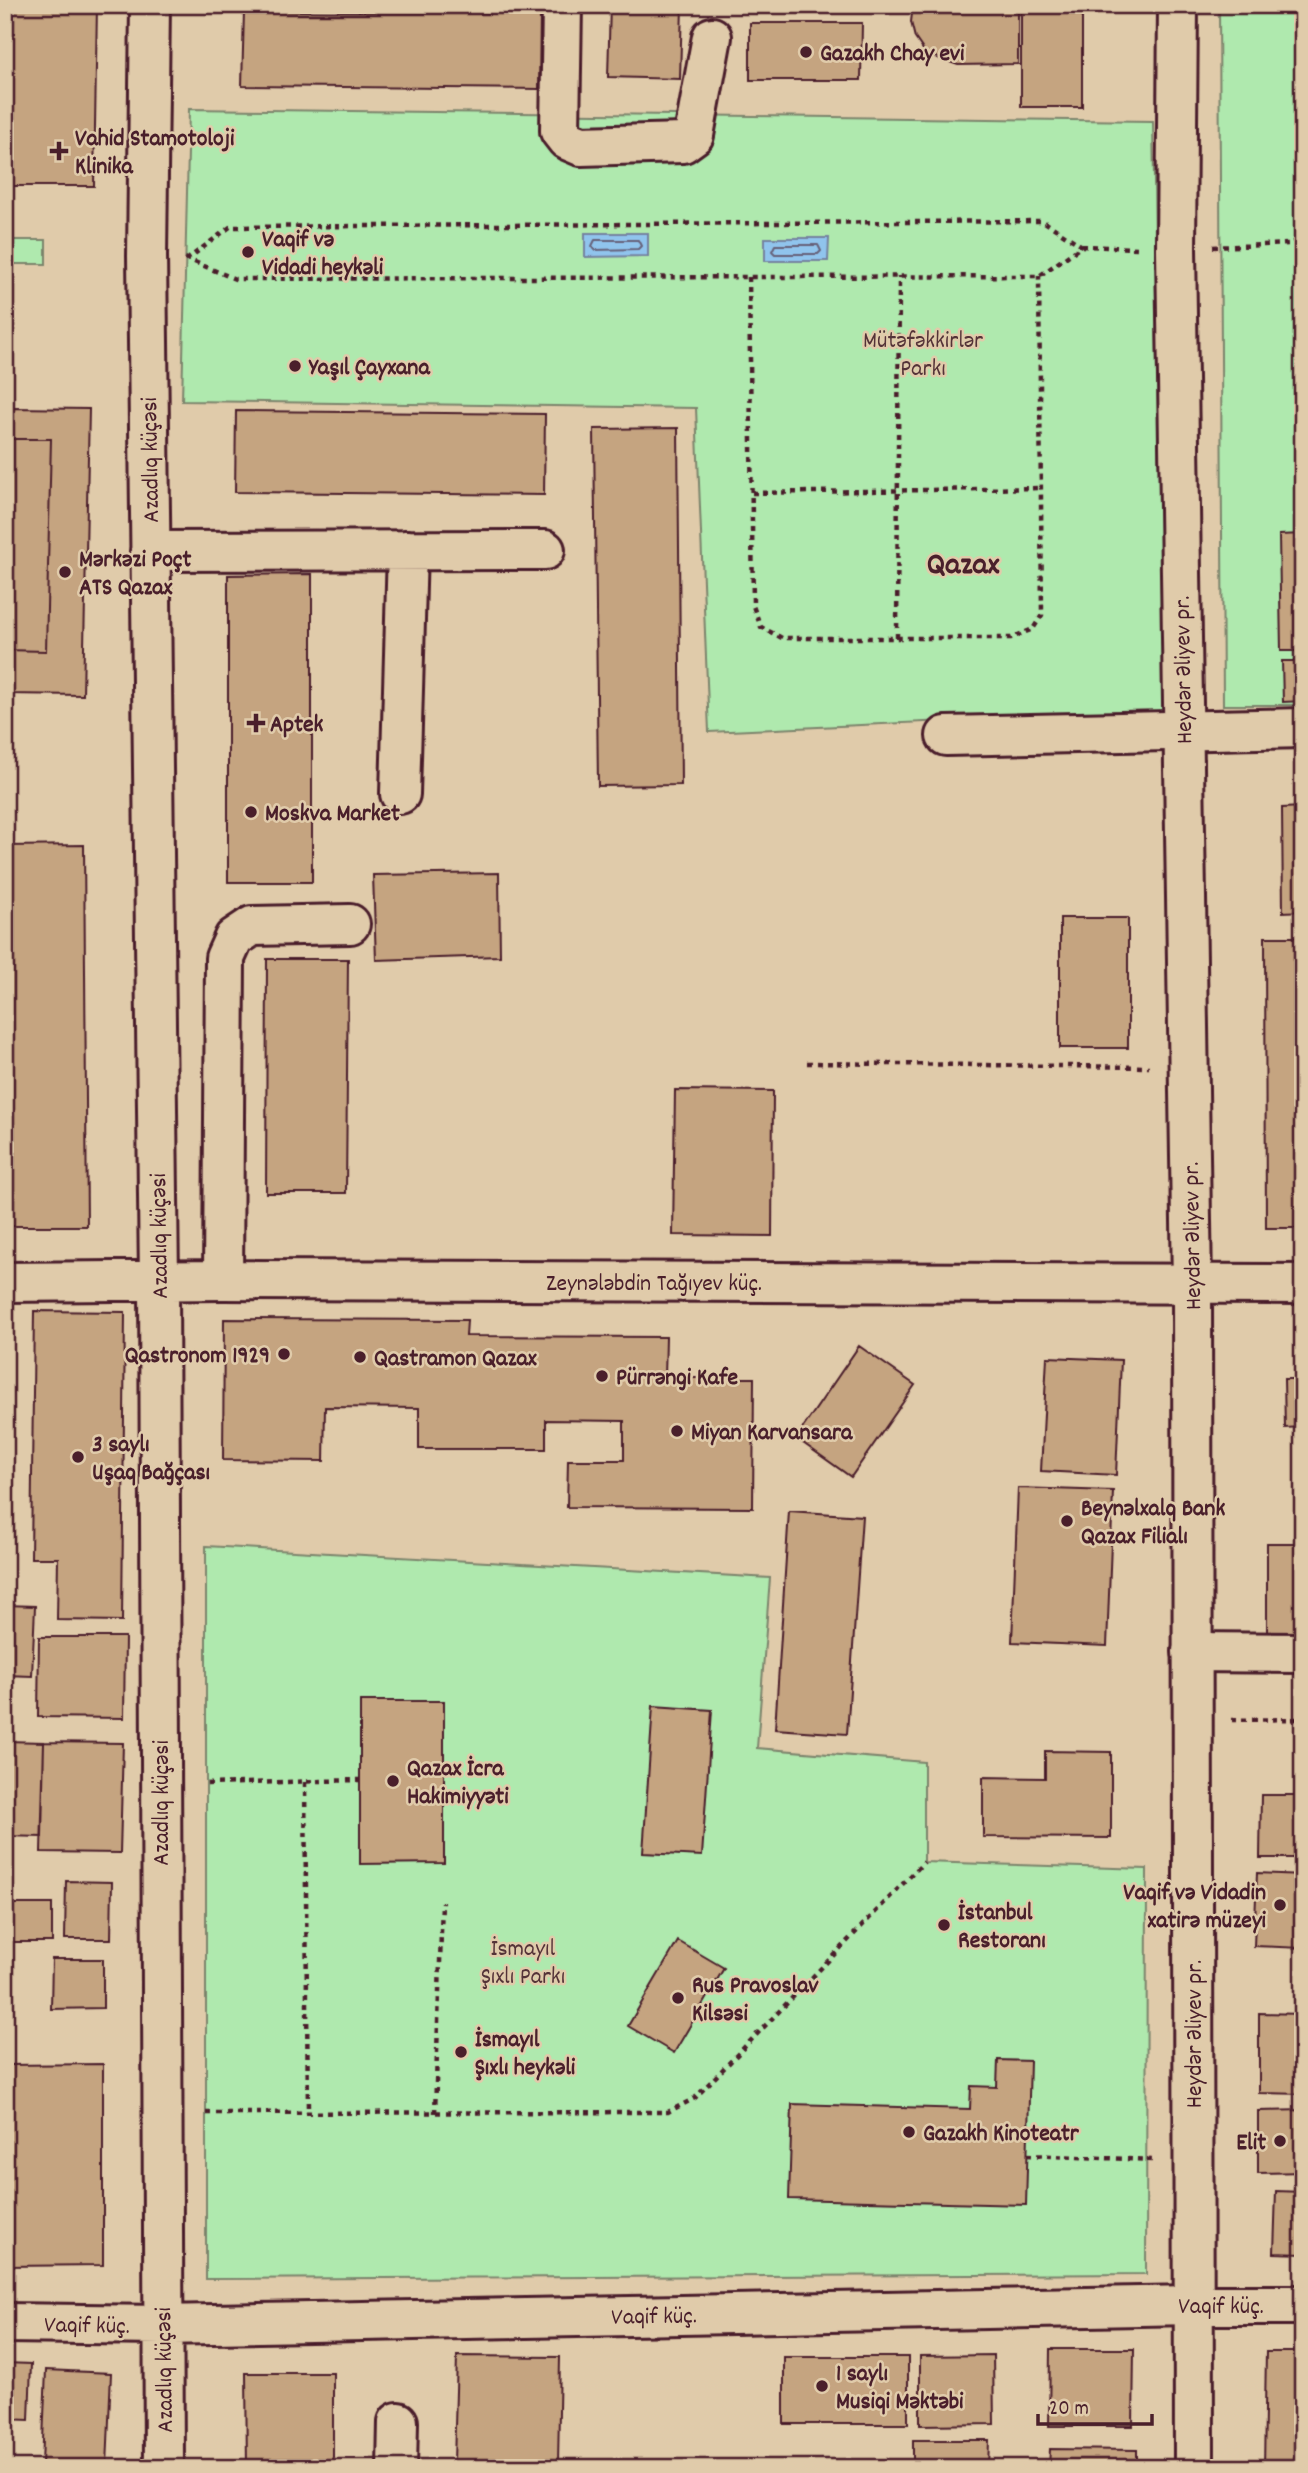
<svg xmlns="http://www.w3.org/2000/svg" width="1308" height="2473" font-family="Dekko,sans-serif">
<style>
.green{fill:#afe9ae;stroke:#7c846c;stroke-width:2}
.water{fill:#90c4ed;stroke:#74829f;stroke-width:2}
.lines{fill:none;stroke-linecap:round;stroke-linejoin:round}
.shore{stroke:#666179;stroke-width:2}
.building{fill:#c5a480;stroke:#4a1f2b;stroke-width:2}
.minor-casing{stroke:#4a1f2b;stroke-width:44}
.major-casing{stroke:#4a1f2b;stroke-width:44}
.path{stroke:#4a1f2b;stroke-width:4.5;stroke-dasharray:5 5;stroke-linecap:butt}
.minor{stroke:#e0cbaa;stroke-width:38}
.major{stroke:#e0cbaa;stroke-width:38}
.poi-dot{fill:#4a1f2b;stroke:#e0cbaa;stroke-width:2.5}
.labels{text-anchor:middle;stroke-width:5;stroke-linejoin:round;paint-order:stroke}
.poi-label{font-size:24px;font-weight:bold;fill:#4a1f2b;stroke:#e0cbaa;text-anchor:start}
.park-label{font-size:24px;fill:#543338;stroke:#e0cbaa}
.street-label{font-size:24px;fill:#4a1f2b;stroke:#e0cbaa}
.district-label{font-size:32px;font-weight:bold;fill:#4a1f2b;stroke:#e0cbaa}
</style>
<rect width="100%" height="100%" fill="#e0cbaa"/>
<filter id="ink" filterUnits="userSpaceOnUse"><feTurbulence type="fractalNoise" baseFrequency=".0143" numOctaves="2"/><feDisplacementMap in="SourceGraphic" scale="14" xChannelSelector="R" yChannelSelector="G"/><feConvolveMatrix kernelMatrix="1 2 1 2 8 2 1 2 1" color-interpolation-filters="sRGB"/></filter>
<g filter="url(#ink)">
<!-- green -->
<path class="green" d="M1219,5H1303V705H1223Z
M189,109L1153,121L1163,711L709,732L696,408L182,401Z
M5,240H46V264H5Z
M206,1546L770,1578L757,1748L924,1762V1862L1147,1869L1146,2274L206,2279Z"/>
<!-- water -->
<path class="water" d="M585,233H648V256L585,257Z
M765,238H829L828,261H765Z"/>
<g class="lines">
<!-- shore -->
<path class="shore" d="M595,240H638L641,246L638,249L595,250L592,246Z
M775,245H818L821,251L818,254H775L772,251Z"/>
</g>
<!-- building -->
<path class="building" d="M11,5H97L94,186H8Z
M610,5H682L680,79L608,77Z
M913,5H1018V64L958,65L926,54L915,38L911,22Z
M1021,5H1082V107H1021Z
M244,11L540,13L539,89L242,86Z
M750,23H862L861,80H750Z
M12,408L89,409L83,695L5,694V650L46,651L51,439H11Z
M236,411L545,414L544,495L235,492Z
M678,428L681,785L598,786L594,429Z
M5,439H51L46,651L5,650Z
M1303,534V651H1281L1279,535Z
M312,574V882H228V575Z
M1282,661H1303V701L1283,702Z
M1298,742H1303V781L1299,782Z
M1303,807V911L1283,912L1282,808Z
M84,845L87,1226H5V846Z
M499,873L500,956L376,960L373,875Z
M1060,918H1128V1048H1060Z
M1265,937H1303V1228H1266Z
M267,959H348L346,1193H266Z
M675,1090L773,1091L772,1236L673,1235Z
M34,1311L125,1312L122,1621L57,1620L58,1558H31Z
M224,1319L467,1320L466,1336L666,1337L665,1378H754L753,1508L567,1507L568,1460H624V1421L546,1420V1449H419V1408L325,1407L324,1461L223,1460Z
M859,1346L915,1385L851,1477L796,1438Z
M1047,1357L1121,1360L1116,1475L1041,1471Z
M1284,1379H1303V1469L1302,1427L1285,1428Z
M1018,1488L1113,1491L1107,1646L1012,1642Z
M789,1511L862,1516L847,1734L775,1729Z
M1267,1543H1303V1632H1267Z
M5,1605L35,1606L32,1676L5,1675Z
M39,1637H125L124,1718L38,1717Z
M360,1701H444V1863L360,1864Z
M653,1706L712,1710L702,1856L643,1853Z
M5,1741L44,1742L42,1837L5,1836Z
M44,1742L123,1743L120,1853L41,1852Z
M1045,1751L1111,1752V1838L983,1837V1777L1045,1778Z
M1261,1795H1303V1858H1260Z
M1257,1873L1303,1875V1948L1254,1946Z
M66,1881L112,1882L111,1939H65Z
M5,1904H52V1942H5Z
M678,1941L724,1968L674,2053L628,2026Z
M52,1959H103V2008L51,2009Z
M1259,2013L1303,2014V2094L1259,2093Z
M998,2060L1030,2061L1026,2205L789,2199L792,2104L970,2109L971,2086L997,2087Z
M103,2064V2265L5,2266V2065Z
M1303,2110V2172L1258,2173V2111Z
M1276,2191L1303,2192V2254L1274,2253Z
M1050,2349H1134L1133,2426H1049Z
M1266,2352H1303V2468H1264Z
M993,2355L994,2424L920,2425V2356Z
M457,2356L560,2357L558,2464L454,2462Z
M784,2357H908V2424H784Z
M5,2363L31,2364L29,2420L5,2419Z
M46,2370L111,2373L107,2466L42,2464Z
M246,2373H333V2468H247Z
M913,2440H989L988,2468H913Z
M1050,2449L1137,2450V2468H1049Z"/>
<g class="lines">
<defs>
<path id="minor" d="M150,5L147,256L159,1280L164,2468
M562,5L560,131L567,140L581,146L683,143L694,135L712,37
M150,551L545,550
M946,736L1303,728
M400,794L407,550
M223,1280L225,958L234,938L252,926L350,924
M5,1282L223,1280L1303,1284
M1192,1652L1303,1653
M5,2323L162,2325L1193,2305H1303
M397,2468L398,2422"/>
<path id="major" d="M1178,5L1176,249L1192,1285L1194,2468"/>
</defs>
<!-- minor casing -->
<use href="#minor" class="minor-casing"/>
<!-- major casing -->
<use href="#major" class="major-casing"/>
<!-- path -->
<path class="path" d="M1082,246L1137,248
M1213,247L1290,244L1303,237
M185,258L235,279L1039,276L1082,246L1043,221L230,227L189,258
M749,277L753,606L761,627L782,638H1011L1033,629L1042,615L1039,276
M752,493L1041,488
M897,638L899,276
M807,1063L1149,1067
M1232,1720L1303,1719
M305,1782L308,2113
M207,1784L360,1780
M206,2113L668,2112L695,2098L924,1862
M435,2113L442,1902
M1027,2155L1154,2160"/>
<!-- minor -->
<use href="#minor" class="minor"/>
<!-- major -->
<use href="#major" class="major"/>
</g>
</g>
<!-- markers -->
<g class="poi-dot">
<circle cx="806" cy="52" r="7"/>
<path d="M55.5 140.5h7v7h7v7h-7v7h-7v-7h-7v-7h7z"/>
<circle cx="248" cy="252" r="7"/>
<circle cx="295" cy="366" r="7"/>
<circle cx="65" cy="572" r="7"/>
<path d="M252.5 712.5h7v7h7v7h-7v7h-7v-7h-7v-7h7z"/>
<circle cx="251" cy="812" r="7"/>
<circle cx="284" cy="1354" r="7"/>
<circle cx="360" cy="1357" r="7"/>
<circle cx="602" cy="1376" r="7"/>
<circle cx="677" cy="1431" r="7"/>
<circle cx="78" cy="1457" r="7"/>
<circle cx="1067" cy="1521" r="7"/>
<circle cx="393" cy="1781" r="7"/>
<circle cx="1280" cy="1905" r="7"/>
<circle cx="944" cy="1925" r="7"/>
<circle cx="678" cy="1998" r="7"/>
<circle cx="461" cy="2052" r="7"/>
<circle cx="909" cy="2132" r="7"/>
<circle cx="1280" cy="2141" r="7"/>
<circle cx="822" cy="2386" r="7"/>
</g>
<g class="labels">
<!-- poi labels -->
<g class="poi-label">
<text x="820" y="60">Gazakh Chay evi</text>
<text x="75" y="145">Vahid Stamotoloji<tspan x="75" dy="28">Klinika</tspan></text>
<text x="262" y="246">Vaqif və<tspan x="262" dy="28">Vidadi heykəli</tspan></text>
<text x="309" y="374">Yaşıl Çayxana</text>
<text x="79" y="566">Mərkəzi Poçt<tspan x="79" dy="28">ATS Qazax</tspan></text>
<text x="270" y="731">Aptek</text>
<text x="265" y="820">Moskva Market</text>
<text x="270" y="1362" text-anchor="end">Qastronom 1929</text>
<text x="374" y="1365">Qastramon Qazax</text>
<text x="616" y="1384">Pürrəngi Kafe</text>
<text x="691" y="1439">Miyan Karvansara</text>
<text x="92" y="1451">3 saylı<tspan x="92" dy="28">Uşaq Bağçası</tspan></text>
<text x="1081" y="1515">Beynəlxalq Bank<tspan x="1081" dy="28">Qazax Filialı</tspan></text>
<text x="407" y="1775">Qazax İcra<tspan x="407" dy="28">Hakimiyyəti</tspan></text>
<text x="1266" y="1899" text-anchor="end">Vaqif və Vidadin<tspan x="1266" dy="28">xatirə müzeyi</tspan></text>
<text x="958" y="1919">İstanbul<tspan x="958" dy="28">Restoranı</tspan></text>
<text x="692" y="1992">Rus Pravoslav<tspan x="692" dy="28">Kilsəsi</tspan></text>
<text x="475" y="2046">İsmayıl<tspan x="475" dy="28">Şıxlı heykəli</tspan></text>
<text x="923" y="2140">Gazakh Kinoteatr</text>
<text x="1266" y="2149" text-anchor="end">Elit</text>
<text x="836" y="2380">1 saylı<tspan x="836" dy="28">Musiqi Məktəbi</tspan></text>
</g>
<!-- park labels -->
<g class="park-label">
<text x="923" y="347">Mütəfəkkirlər<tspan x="923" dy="28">Parkı</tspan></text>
<text x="523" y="1955">İsmayıl<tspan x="523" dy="28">Şıxlı Parkı</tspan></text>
</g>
<!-- street labels -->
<g class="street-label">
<text transform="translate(149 460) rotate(-91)" y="8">Azadlıq küçəsi</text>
<text transform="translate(1182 670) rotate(-91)" y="8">Heydər Əliyev pr.</text>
<text transform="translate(158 1236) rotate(-91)" y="8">Azadlıq küçəsi</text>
<text transform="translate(1191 1236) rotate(-91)" y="8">Heydər Əliyev pr.</text>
<text x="654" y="1290">Zeynələbdin Tağıyev küç.</text>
<text transform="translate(160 1803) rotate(-90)" y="8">Azadlıq küçəsi</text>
<text transform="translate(1193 2034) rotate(-90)" y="8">Heydər Əliyev pr.</text>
<text x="1221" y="2313">Vaqif küç.</text>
<text transform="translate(654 2315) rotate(-1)" y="8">Vaqif küç.</text>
<text transform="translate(87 2324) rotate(1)" y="8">Vaqif küç.</text>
<text transform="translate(163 2370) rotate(-91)" y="8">Azadlıq küçəsi</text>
</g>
<!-- district labels -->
<g class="district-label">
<text x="963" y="573">Qazax</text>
</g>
</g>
<!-- margin -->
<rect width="1308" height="2473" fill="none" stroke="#e0cbaa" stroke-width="28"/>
<rect x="14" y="14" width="1280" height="2445" fill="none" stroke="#4a1f2b" stroke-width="2.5" filter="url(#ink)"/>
<!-- scale -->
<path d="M1038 2414v10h114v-10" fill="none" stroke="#4a1f2b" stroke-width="3.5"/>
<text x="1049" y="2414" font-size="21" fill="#4a1f2b" stroke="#e0cbaa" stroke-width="5" paint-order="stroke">20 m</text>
</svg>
